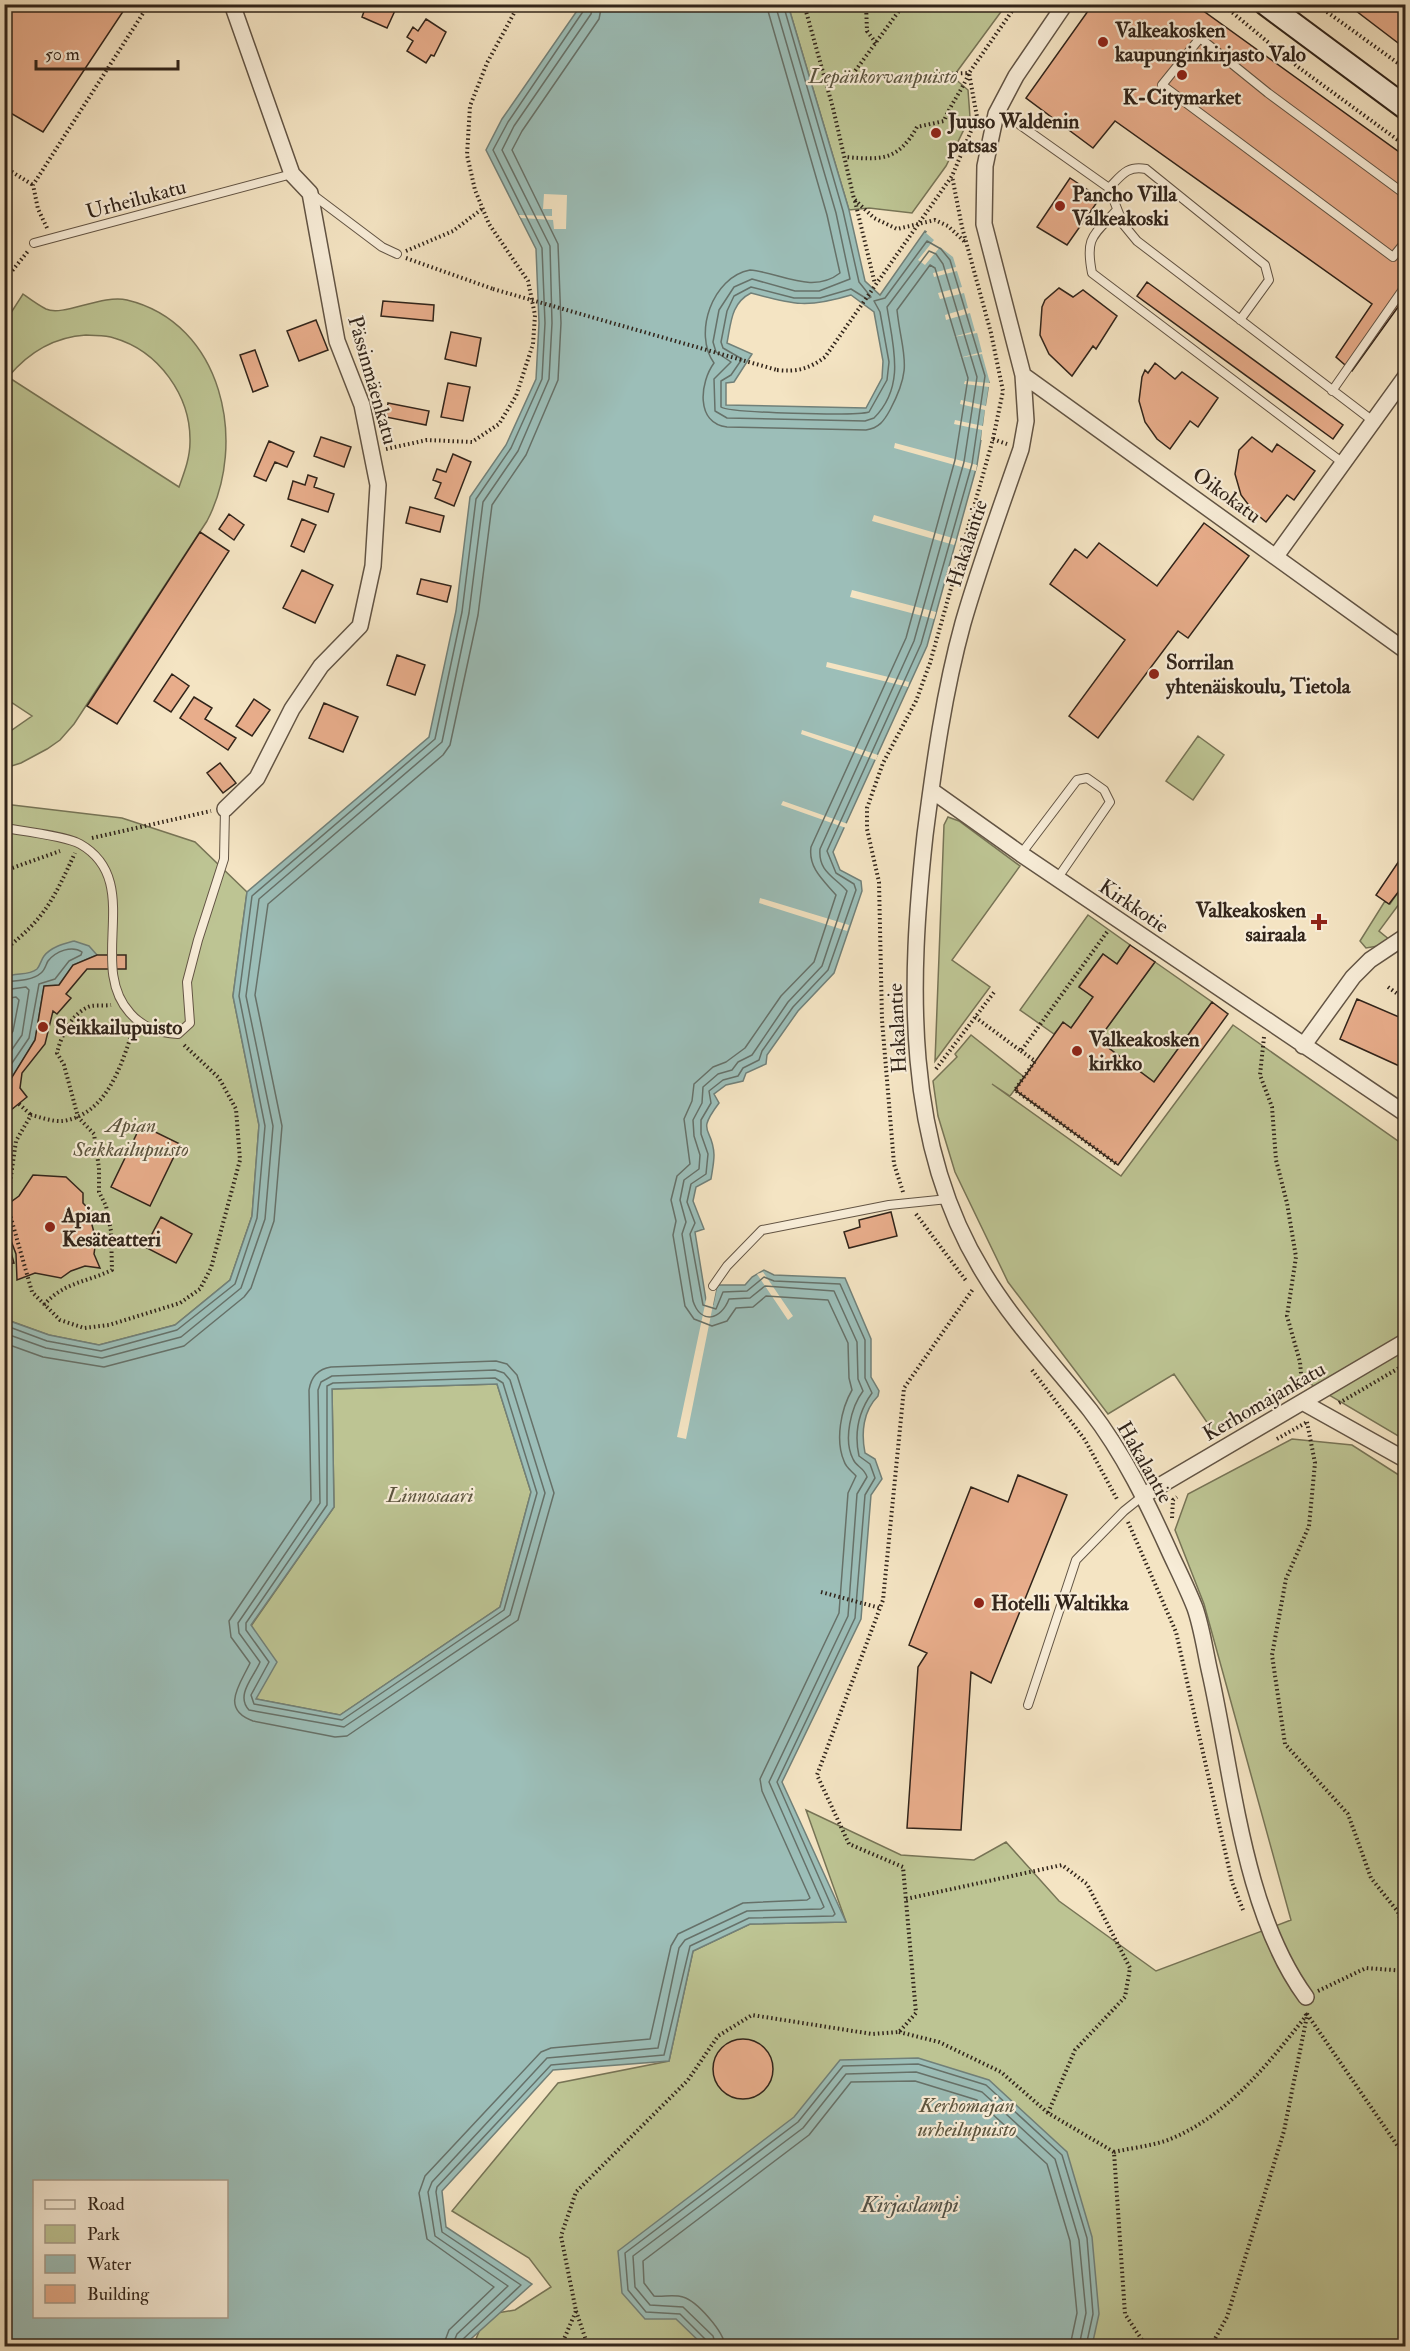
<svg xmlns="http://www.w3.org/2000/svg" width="1410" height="2351" font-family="'IM FELL Double Pica',serif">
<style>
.green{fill:#bdc493;stroke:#777456;stroke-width:1.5;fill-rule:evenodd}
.water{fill:#9cbeb8;stroke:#718079;stroke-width:1.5;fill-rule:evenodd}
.pier{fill:#f4e4c3}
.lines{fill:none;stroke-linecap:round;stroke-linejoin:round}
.shore{stroke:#667169;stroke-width:1.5}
.building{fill:#e8ad8b;stroke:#31241a;stroke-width:1.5}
.lane-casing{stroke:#625444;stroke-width:10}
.street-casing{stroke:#625444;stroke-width:18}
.secondary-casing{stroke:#31241a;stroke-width:26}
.path{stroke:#31241a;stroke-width:4;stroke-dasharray:1.5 3;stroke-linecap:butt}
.lane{stroke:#f8edd8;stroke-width:8}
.street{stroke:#f8edd8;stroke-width:15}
.secondary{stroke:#f8edd8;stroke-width:22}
.path-bridge{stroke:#31241a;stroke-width:4;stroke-dasharray:1.5 3;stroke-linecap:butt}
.poi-dot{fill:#8f2418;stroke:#f8edd8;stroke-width:2}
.labels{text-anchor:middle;stroke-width:4.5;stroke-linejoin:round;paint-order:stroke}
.poi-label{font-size:21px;font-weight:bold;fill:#31241a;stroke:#f8edd8;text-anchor:start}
.park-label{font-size:21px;font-style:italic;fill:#5b543e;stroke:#f8edd8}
.street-label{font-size:21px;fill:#31241a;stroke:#f8edd8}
.water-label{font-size:22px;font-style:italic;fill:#515249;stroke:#f8edd8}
</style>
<rect width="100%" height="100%" fill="#f4e4c3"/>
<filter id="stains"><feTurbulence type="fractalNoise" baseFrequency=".00333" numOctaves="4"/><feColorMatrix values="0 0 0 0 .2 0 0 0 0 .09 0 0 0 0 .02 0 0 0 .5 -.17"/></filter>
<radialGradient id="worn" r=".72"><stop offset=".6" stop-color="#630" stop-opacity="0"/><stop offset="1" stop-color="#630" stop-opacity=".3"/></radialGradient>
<!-- green -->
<path class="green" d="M788,5H1006L953,77L968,90L970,117L946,166L912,213L869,208L849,210Z
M23,294C30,299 38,305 46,309C63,317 102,294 127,300C223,323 248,443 207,521L74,724L60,740L47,749L21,763L5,768V735L32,716L5,698V322ZM86,335C95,336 105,335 114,338C159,351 191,396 190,442C190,458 184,473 179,487L8,377C28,353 54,337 86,335Z
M1198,736L1224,755L1193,800L1166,781Z
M4,804L122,818L195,842L247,892L233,996L259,1125L252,1216L230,1280L175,1325L99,1345L49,1335L5,1319Z
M948,817L959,821L1020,866L952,960L990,987L935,1061L944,825Z
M1405,882V896L1379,931L1390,940L1378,946L1366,948L1360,941L1385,901L1390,904Z
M1088,915L1130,945L1117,964L1103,954L1079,986L1093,997L1071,1028L1063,1023L1054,1034L1020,1010Z
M1155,962L1212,1002L1154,1082L1098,1040Z
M1233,1025L1405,1146V1440L1309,1383L1217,1437L1174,1374L1108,1414L1008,1282L955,1172L938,1116L933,1081L957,1057L955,1054L971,1035L1024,1077L1010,1096L992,1084L1121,1176Z
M497,1384L531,1492L500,1607L340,1715L256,1699L251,1626L334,1507L332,1389Z
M1292,1439L1352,1445L1405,1479V2346H473L486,2315L515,2310L551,2287L529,2258L452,2211L558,2083L669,2061L693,1951L750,1924L846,1922L806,1810L901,1855L974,1860L1006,1842L1059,1901L1156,1971L1291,1920L1204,1604L1175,1530L1188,1494Z"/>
<!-- water -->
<path class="water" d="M581,5H788L849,210L865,281L880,295L925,231L945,244L955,257L991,376L977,465L927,646L833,852L840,870L861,881L862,891L834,973L798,1011L767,1055L766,1064L746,1073L743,1081L726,1085L714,1094L719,1103C695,1135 713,1126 714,1155C714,1163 712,1172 711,1179L696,1187L693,1201L704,1229L695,1232L706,1300L713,1304L717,1285H745L752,1277L764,1270L774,1275L845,1278L871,1339V1377L879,1391L878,1396C863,1411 861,1433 865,1453L875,1459L882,1479L871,1495L861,1619L782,1782L846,1922L750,1924L693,1951L669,2061L553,2070L442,2191L446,2227L532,2284L463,2346H5L4,1319L49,1335L99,1345L175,1325L230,1280L252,1216L259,1125L233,996L247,892L429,737L456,611L470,497L506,445L536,379L539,323L536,249L486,150L502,119ZM751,293C794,305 808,308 851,295L874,312L883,361L882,378L866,408L726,405V383L734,382L752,354L727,343C731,323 731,303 751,293ZM497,1384L531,1492L500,1607L340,1715L256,1699L277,1662L251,1625L334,1507L332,1389ZM34,2182H226V2316H34Z
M74,941L89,946L97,955L73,965L59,985L44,987L35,1040L5,1090V978C14,971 27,977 37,969C40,966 41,960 44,956C51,947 63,944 74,941Z
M918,2058L989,2080L1067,2152L1092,2237L1099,2314L1092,2346H704L676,2319H645L622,2293L618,2251L794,2117L840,2060Z"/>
<!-- pier -->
<path class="pier" d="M544,194L567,195L566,229H554L553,220L521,218L519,215L552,216V209H543Z
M928,230L947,242L958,256L994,378L984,440H981L982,430L954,424L955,420L983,426L985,410L960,404L961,400L986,406L989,387L964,384L965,381L990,383L982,354L959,358L982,352L977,333L953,337L975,331L970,313L946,320L945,315L968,308L964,293L940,299L938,293L962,287L957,271L934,277L933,273L956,267L953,257L940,247L925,265L918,260L934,240L926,233Z
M895,443L977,465L976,471L894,448Z
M874,515L956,539L954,545L872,521Z
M852,590L936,612L934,619L850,597Z
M827,662L909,682L908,687L826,667Z
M802,730L878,755L876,760L801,734Z
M783,801L848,824L846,828L781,805Z
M760,898L849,925L847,931L759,903Z
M763,1272L793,1316L788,1320L757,1274Z
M717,1285L686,1439L677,1437L706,1300L708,1293L711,1300L714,1286Z"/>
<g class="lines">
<!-- shore -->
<path class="shore" d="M4,982C15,981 32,981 41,973C45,970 46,964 48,961C56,951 72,945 82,952L81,955L69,961L55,979L39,984L29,1038L8,1069L4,1081
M4,990L26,987L29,990L22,1035L4,1061
M4,999L16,997L19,1000L13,1031L4,1045
M4,1325L47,1341L101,1351L177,1330L235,1284L257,1218L265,1126L239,996L252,896L435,739L462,612L476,499L511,448L542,379L545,323L542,248L493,150L508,122L584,10L585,4
M4,1333L46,1348L102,1358L181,1337L241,1288L265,1219L273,1126L246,996L259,899L442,742L469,613L483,502L518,451L549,379L552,323L550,246L502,150L514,126L591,14L593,4
M4,1343L43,1357L104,1367L184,1346L244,1297L251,1288L274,1221L282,1126L255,995L268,904L443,755L450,745L478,615L492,505L526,455L558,380L561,323L558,244L512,150L522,131L599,19L602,4
M496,1361L507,1364L517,1375L554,1493L518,1620L347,1736L335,1737L253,1721C219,1709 241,1683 250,1663L231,1637L229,1621L311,1500L309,1390C311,1377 318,1369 331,1367Z
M495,1370L504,1373L510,1380L545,1493L510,1615L344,1727L249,1710C235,1695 254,1677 260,1662L239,1633L238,1623L320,1503L318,1390L321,1382L332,1376Z
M495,1378L503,1383L537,1493L504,1610L342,1720L254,1704L251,1695L269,1662L246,1630V1623L327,1505V1386L333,1383Z
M443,2346L449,2330L494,2287L427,2239L419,2193L425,2176L541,2052L551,2048L650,2039L671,1946L678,1934L743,1903L807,1900L810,1898L762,1791L760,1779L839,1613L848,1493L856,1476C852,1471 846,1468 844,1461C835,1440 841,1409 852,1390L849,1378L848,1343L828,1300L766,1296L753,1307L736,1308L727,1321L712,1326L694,1319L685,1306L673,1235L676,1221L671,1200L677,1176L690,1164L684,1119L692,1101L694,1084L713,1067L726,1062L745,1048L781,996L814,962L836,895C824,881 808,868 811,847L906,638L955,460L968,378L935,268L930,265L897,310C902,356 914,365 890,410C884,421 879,428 866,430L727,427C695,423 700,382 714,363C693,334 712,277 750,270C779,272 812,295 840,273L827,215L766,4
M452,2346L457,2334L508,2286L435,2236L428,2192L432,2182L547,2058L658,2048L679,1948L685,1940L747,1911L821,1909L824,1907L769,1782L848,1616L857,1494L867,1477C864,1467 856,1467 853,1459C843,1440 851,1407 863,1391L858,1379L857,1342L834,1291L765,1286L750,1298L729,1299C721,1320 701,1325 693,1301L682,1234L686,1222L680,1200L684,1180L699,1169L700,1155L694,1136L693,1120L702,1103L703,1087L718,1074L732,1070L738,1062L752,1055L788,1002L822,966L847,891C835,877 818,872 820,849L914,641L964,462L977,377L943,264L936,254L929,251L887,307C893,346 906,386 874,418L865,421L727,418L715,411L714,379L731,362L716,352L713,342L719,310L734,287L752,279L795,291H819L850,279L836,213L775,4
M460,2346L462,2340L521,2285L442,2232L436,2192L437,2187L551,2065L664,2055L690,1946L749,1918L833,1916L835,1914L777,1782L855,1618L865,1495L875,1478L870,1464L859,1456C854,1433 859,1411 872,1393L865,1378V1340L840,1284L774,1281L764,1277L747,1291L723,1292L716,1309L703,1305L690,1234L695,1223L687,1202L691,1184L706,1174L708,1154L701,1134V1120L711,1103L709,1091L723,1080L738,1076L743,1068L759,1060L762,1051L793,1007L828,970L856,890L854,884L836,873L827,851L921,644L972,464L985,376L950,260L941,249L927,241L885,298L874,301L880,312L889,362L887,380L869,412C857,416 728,413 721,407V381L731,375L742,359L723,348L721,342L727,311L734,296L751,287L794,298H820L851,289L867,299L871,297L859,282L843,211L783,4
M708,2346L706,2340L680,2314L646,2312L628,2290L625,2253L798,2122L843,2066L918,2064L986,2085L1062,2155L1087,2238L1093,2314L1086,2346
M716,2346L713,2336L683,2307L650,2305L635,2287L633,2256L803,2128L846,2074L916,2072L982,2092L1055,2159L1079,2240L1086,2313L1079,2346
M725,2346C724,2332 697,2301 683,2297C674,2294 663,2297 654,2296L644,2283L643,2261L809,2135L851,2082L915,2081L977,2100L1047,2164L1070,2241L1077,2313L1070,2346"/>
</g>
<!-- building -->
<path class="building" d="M4,4H128L43,132L9,112L4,120Z
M276,4H302L277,10Z
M363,4H398L387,28L362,17L366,6Z
M1093,4H1200L1198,7L1406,157V296L1352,371L1336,357L1372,304L1115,121L1093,148L1026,98Z
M1347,4H1406V49Z
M426,19L446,32L434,56L431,55L426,63L407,51L413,41L407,37L413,27L418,31Z
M1070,178L1100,198L1067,245L1037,227Z
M1147,282L1343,425L1333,439L1137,296Z
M1059,288L1073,297L1083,290L1117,316L1096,349L1093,346L1072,376L1049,354L1040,335L1042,307L1045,300Z
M383,301L434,305L433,321L381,316Z
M316,320L328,350L299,361L287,331Z
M451,332L481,338L476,366L445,359Z
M255,350L268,386L253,392L240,355Z
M1155,363L1175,379L1182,372L1218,398L1198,427L1190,421L1170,449L1157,439L1145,422L1139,401L1142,377L1145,370L1148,373Z
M448,383L470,387L463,421L441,417Z
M388,403L429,411L426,425L386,417Z
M321,437L351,447L344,467L314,456Z
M1252,437L1272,452L1277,444L1315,471L1294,500L1287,495L1266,522L1254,512L1241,495L1235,474L1239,450Z
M269,441L294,452L287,467L275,462L266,481L254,476Z
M453,454L471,462L454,506L435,498L441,483L433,480L437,469L446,472Z
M308,475L317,478L314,487L334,494L328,512L288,499L293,481L305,485Z
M410,507L444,516L440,532L406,523Z
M229,514L244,525L234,540L219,529Z
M302,519L316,525L304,552L291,546Z
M1204,523L1249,556L1188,638L1178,631L1098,738L1069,716L1125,640L1050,584L1075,549L1087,558L1099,543L1157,586Z
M200,532L229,551L117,724L87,706Z
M302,570L333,585L315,623L283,608Z
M421,579L451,586L447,602L417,594Z
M397,655L425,665L415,695L387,685Z
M172,674L189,686L171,712L154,701Z
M194,697L212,708L205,719L236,738L228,750L180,718Z
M254,699L270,710L252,736L236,726Z
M324,703L358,717L343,752L309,738Z
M220,763L236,783L223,793L207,773Z
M1401,858L1406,861V882L1389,904L1376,895Z
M1130,945L1155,962L1098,1040L1154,1082L1212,1002L1228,1014L1118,1165L1015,1090L1063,1022L1071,1028L1093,997L1079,987L1103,954L1117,964Z
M97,955H126V969H87L66,994L71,998L57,1014L53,1011L45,1044L22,1073L20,1088L27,1097L11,1110L4,1102V1090L35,1040L44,986L59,985L73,965Z
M1357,999L1406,1020V1069L1340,1039Z
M141,1125L180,1144L150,1206L111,1187Z
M33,1175L66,1177L83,1193V1203L94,1215L92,1225L96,1240L94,1254L100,1268L85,1266L71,1271L61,1278L35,1273L17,1280L16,1254L4,1222V1207L19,1196Z
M891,1212L897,1236L849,1248L844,1232L860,1227L859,1220Z
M161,1217L192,1234L176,1263L145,1247Z
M4,1228L14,1263L4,1264Z
M1018,1475L1067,1495L991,1683L971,1672L961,1830L907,1828L918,1667L927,1653L909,1645L971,1487L1008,1502Z
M713 2069a30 30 0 1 1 60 0a30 30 0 1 1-60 0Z"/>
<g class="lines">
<defs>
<path id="lane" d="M996,114L1016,122L1109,188L1123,224L1137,241L1373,421
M1109,188C1121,176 1127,165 1146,169L1265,265L1269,280L1240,320
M313,195L382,247L397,254
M1406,195L1268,93L1200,38L1162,85L1393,257L1406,241
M1116,211C1093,236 1085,237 1092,273L1343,463
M34,243L292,174
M1332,391L1406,285
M4,828C22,831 66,836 80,844C145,881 86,965 130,1013C143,1028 159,1033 178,1034L190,1023L187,982L198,940L224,859L225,809
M1021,854L1077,780L1087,778L1104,790L1110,802L1057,879
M713,1286L727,1266L762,1230L889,1205L948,1199
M1028,1705L1076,1560L1124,1511L1144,1495"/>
<path id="street" d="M1065,4L1016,76L996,114L985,166L984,224L1023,375L1026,421L1021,449C1001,507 980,564 963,623C944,692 934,765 925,835C909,981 903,1142 983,1272C1013,1322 1054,1365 1090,1410C1124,1454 1148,1504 1171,1555C1179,1572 1188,1590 1195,1608C1202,1628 1205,1651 1210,1673C1233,1775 1243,1911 1306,1997
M1023,375L1406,651
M1276,556L1406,376
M931,790L1021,854L1406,1114
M225,809L257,778L292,709L321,666L360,626L373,566L378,485L362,405L337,341L310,193L292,174L232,4
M1303,1046L1353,977L1370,960L1406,936
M1304,1403L1406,1460
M1144,1495L1406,1341"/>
<path id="secondary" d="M1266,4L1406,108"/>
</defs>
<!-- lane casing -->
<use href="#lane" class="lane-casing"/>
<!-- street casing -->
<use href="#street" class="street-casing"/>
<!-- secondary casing -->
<use href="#secondary" class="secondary-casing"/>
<!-- path -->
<path class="path" d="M804,4L833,108L854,199L874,218L897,229L935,220L948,226L965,242
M866,4L867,31L876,43
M1222,4L1298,67L1406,146
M1316,4L1406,69
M850,78L904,4
M827,85L850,78L969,73C962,91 951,103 944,121L917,127C898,161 881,160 846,157
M4,167L33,185
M855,201L875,284
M47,228L38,209L33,185L149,4
M406,251L453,231L482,209
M406,258L493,289
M4,281L28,251
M777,370C797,372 809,369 825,357L952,176L977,117L969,73L1017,4
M993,439L1007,444
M386,449L427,440L472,442L499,424L516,396L533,344L535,315L528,281L489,224L475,190L467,155L470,106L487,63L519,4
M92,838L211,811
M4,871L60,851
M4,950C45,919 54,898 75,853
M1388,987L1406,1000
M975,1017L1021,1051L1107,932
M133,1030C121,1066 107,1114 63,1121C53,1122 40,1117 31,1115L16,1141L7,1204L32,1292L60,1320L84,1328L109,1325L180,1303L200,1289L211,1268L240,1160L236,1109L219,1078L184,1045
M1264,1037L1260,1075L1272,1107L1276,1160L1287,1203L1296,1257L1287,1316L1300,1362L1302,1385
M1021,1051L1035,1061L1015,1090L1118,1165
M936,1069L995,991
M4,1086L6,1088
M19,1104L31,1115
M903,1192L894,1164L882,1020L879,882L867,829V808L883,763L916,701L930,663L993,439L1003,391L991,333L962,227L952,176
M916,1214L967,1282
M44,1305C62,1283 87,1282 112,1270L111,1231L106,1206L99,1192V1168L94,1134L78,1117L64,1065L57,1053C61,1036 72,1012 91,1006C97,1005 104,1006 111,1005
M1032,1370L1085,1440L1118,1501
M1339,1403L1406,1364
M1307,1422L1315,1463L1309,1526L1286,1579L1272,1655L1285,1744L1348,1814L1371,1878L1398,1912L1406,1936
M1277,1439L1307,1422
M1172,1518L1173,1500L1177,1497
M1128,1522L1176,1632L1232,1882L1243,1910
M821,1592L880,1608
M906,1899L1062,1865L1087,1884L1130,1968L1125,1997L1075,2050L1048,2113
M1318,1991L1366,1968L1406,1971
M1307,2014L1406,2158
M899,2032L939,2042L1001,2072L1048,2113L1114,2152L1125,2314L1146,2346
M1114,2152C1131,2148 1151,2146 1168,2140C1228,2116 1267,2065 1306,2016
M576,2311L588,2346
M561,2346L576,2311L561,2236L576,2192L688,2080L718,2036L752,2015L872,2034L899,2032L916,2013L903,1867L849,1844L817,1775L883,1600L904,1388L973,1289
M1211,2346L1227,2317L1284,2131L1307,2016L1305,2013"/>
<!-- lane -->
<use href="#lane" class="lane"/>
<!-- street -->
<use href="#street" class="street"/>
<!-- secondary -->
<use href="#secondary" class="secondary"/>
<!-- path-bridge -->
<path class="path-bridge" d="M493,289L777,370"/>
</g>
<!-- markers -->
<g class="poi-dot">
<circle cx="1103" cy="42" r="6"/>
<circle cx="1182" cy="75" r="6"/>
<circle cx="936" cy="133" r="6"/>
<circle cx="1060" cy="206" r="6"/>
<circle cx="1154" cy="674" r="6"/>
<path d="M1316 913h6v6h6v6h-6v6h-6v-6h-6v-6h6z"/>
<circle cx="43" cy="1027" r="6"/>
<circle cx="1077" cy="1051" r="6"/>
<circle cx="50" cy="1227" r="6"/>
<circle cx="979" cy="1603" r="6"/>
</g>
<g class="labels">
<!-- poi labels -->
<g class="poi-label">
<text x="1115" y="37">Valkeakosken<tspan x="1115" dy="24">kaupunginkirjasto Valo</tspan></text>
<text x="1182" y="104" text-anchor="middle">K-Citymarket</text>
<text x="948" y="128">Juuso Waldenin<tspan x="948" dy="24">patsas</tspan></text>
<text x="1072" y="201">Pancho Villa<tspan x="1072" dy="24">Valkeakoski</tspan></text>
<text x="1166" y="669">Sorrilan<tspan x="1166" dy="24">yhtenäiskoulu, Tietola</tspan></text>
<text x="1306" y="917" text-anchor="end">Valkeakosken<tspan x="1306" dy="24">sairaala</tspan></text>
<text x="55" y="1034">Seikkailupuisto</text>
<text x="1089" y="1046">Valkeakosken<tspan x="1089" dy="24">kirkko</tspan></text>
<text x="62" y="1222">Apian<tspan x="62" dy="24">Kesäteatteri</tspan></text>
<text x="991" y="1610">Hotelli Waltikka</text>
</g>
<!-- park labels -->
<g class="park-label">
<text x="883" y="83">Lepänkorvanpuisto</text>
<text x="131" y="1132">Apian<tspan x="131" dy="24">Seikkailupuisto</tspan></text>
<text x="430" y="1502">Linnosaari</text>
<text x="967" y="2112">Kerhomajan<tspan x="967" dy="24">urheilupuisto</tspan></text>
</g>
<!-- street labels -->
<g class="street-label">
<text transform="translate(136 199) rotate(-15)" y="7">Urheilukatu</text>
<text transform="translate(373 380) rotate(74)" y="7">Pässinmäenkatu</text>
<text transform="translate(1227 495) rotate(36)" y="7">Oikokatu</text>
<text transform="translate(967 543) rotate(-72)" y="7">Hakalantie</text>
<text transform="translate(1134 906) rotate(34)" y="7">Kirkkotie</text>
<text transform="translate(897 1028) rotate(-93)" y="7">Hakalantie</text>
<text transform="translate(1264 1401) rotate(-30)" y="7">Kerhomajankatu</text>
<text transform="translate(1145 1462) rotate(60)" y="7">Hakalantie</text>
</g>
<!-- water labels -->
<g class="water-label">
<text x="910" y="2212">Kirjaslampi</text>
</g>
</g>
<!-- margin -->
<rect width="1410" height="2351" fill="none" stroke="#f4e4c3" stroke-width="24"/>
<rect x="6" y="6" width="1398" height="2339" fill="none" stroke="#31241a" stroke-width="3"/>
<rect x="12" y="12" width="1386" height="2327" fill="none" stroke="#31241a" stroke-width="1.5"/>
<!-- legend -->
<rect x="33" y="2180" width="195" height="138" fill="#f8edd8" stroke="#a89d8c" stroke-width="1.5"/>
<rect x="45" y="2200" width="30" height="9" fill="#f8edd8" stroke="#a89d8c" stroke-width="1.5"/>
<text x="87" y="2210" font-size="18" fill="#31241a">Road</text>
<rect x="45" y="2225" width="30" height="18" fill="#bdc493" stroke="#a89d8c" stroke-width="1.5"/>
<text x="87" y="2240" font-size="18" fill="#31241a">Park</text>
<rect x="45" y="2255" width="30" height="18" fill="#9cbeb8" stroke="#a89d8c" stroke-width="1.5"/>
<text x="87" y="2270" font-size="18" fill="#31241a">Water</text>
<rect x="45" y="2285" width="30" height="18" fill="#e8ad8b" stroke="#a89d8c" stroke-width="1.5"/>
<text x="87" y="2300" font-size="18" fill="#31241a">Building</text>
<!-- scale -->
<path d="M36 60v9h142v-9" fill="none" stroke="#31241a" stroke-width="3"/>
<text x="45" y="60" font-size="18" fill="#31241a" stroke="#f8edd8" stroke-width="4.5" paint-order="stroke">50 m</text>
<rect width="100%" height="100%" filter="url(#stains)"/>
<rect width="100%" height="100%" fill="url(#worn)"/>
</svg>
